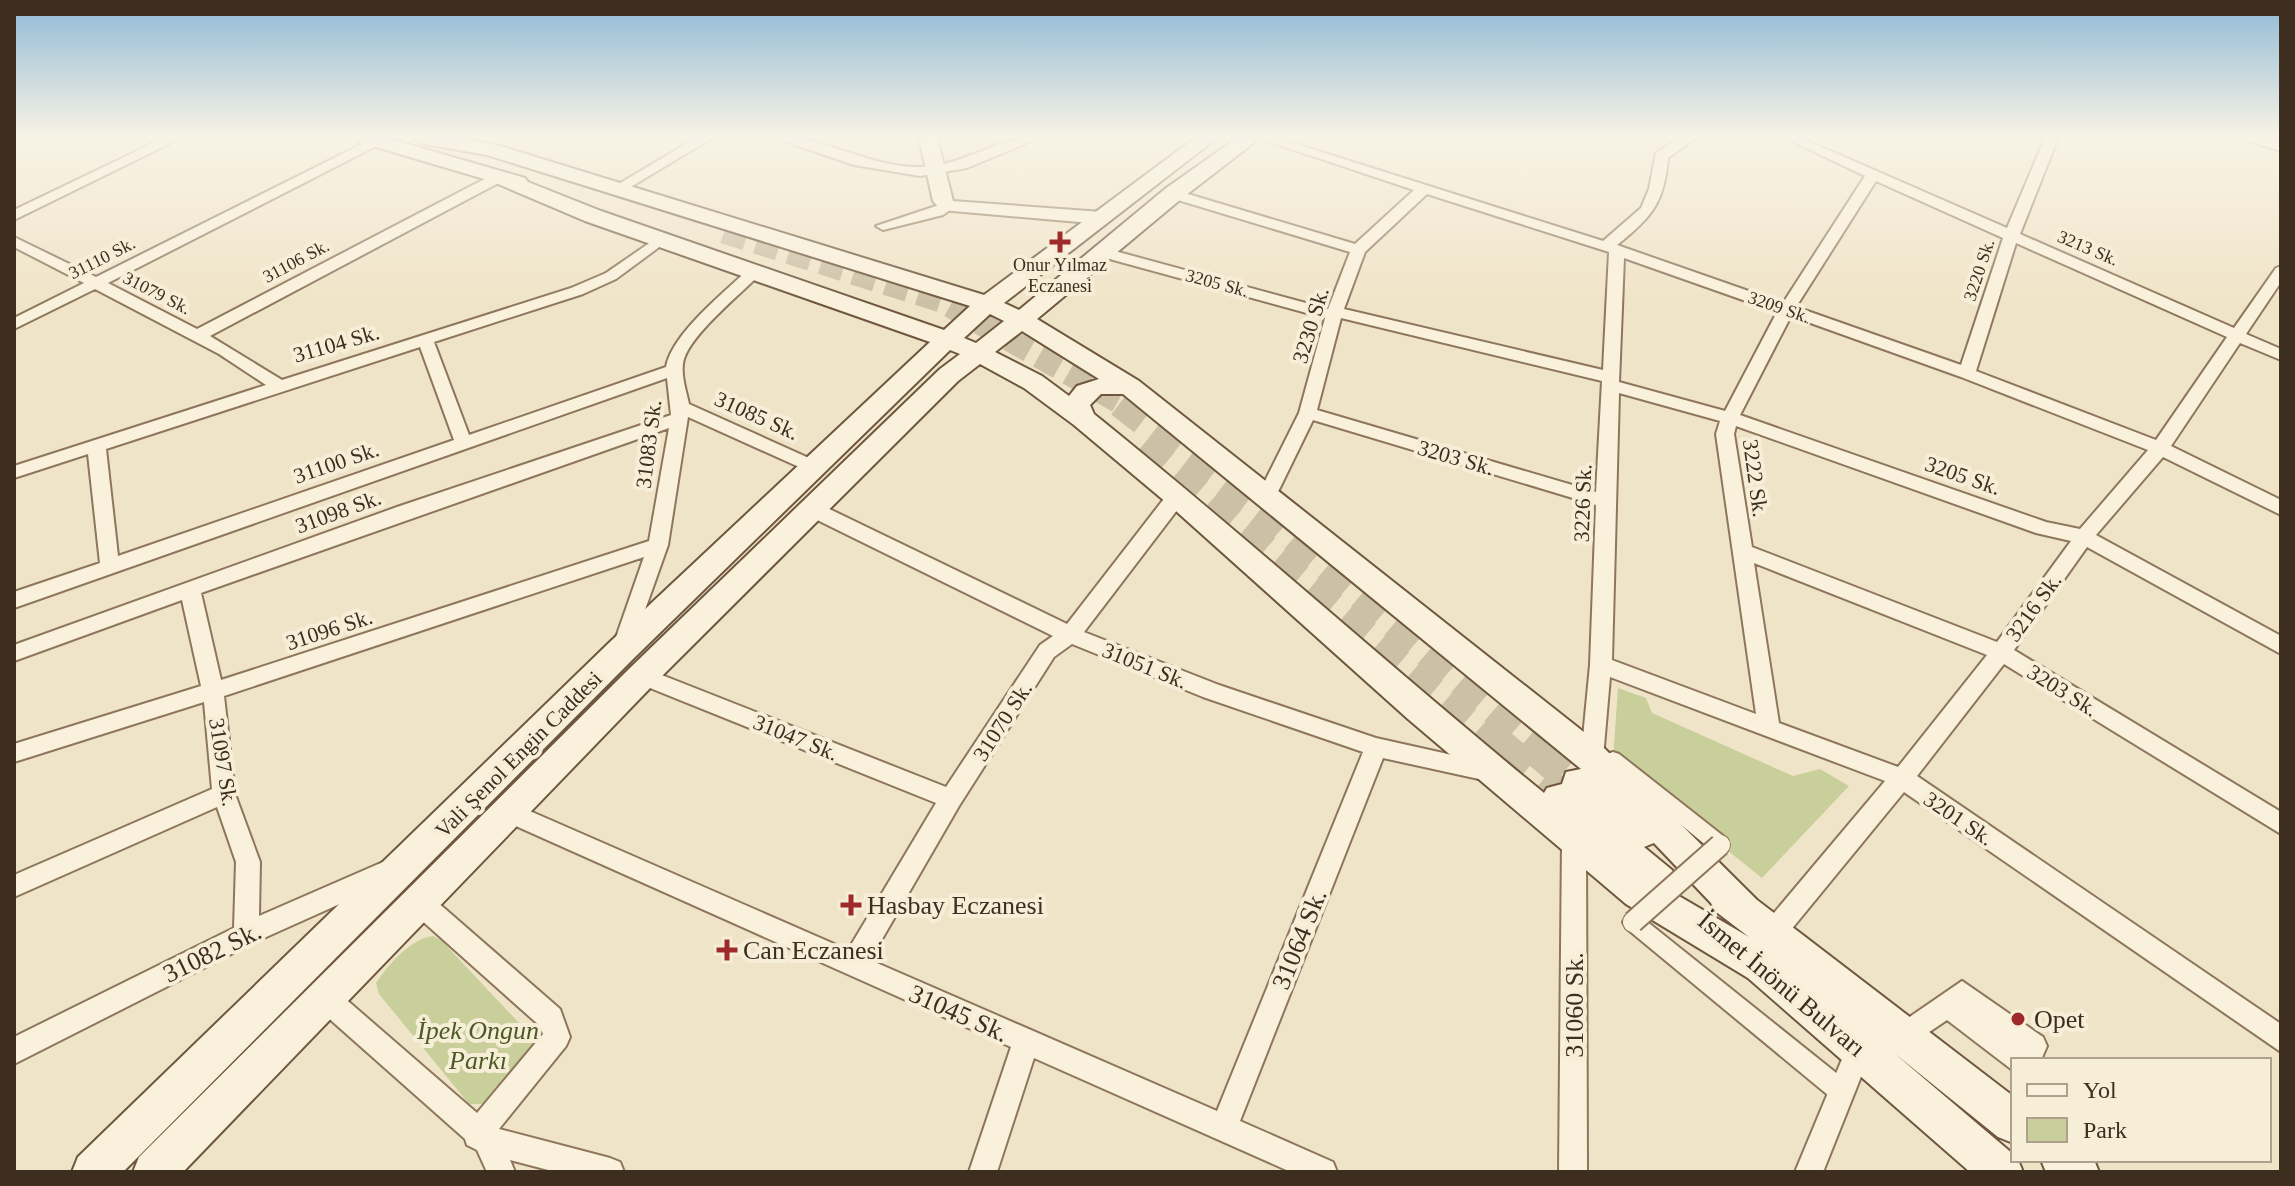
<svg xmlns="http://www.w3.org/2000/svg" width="2295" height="1186" font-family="Georgia,serif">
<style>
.green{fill:#c9cf9b}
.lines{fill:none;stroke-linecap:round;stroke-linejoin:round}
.secondary-tunnel-far2{stroke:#ccc0a6;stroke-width:23;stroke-dasharray:23 11;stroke-linecap:butt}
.secondary-tunnel-far1{stroke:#ccc0a6;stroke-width:29;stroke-dasharray:29 15;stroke-linecap:butt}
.secondary-tunnel{stroke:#ccc0a6;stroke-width:38;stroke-dasharray:38 19;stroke-linecap:butt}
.pedestrian-casing{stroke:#8d765c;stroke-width:4}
.minor-casing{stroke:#8d765c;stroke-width:4}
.tertiary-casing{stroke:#8d765c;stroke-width:4}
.secondary-casing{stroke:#6f573f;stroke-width:4}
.pedestrian{fill:#faf1dc;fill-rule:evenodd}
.minor{fill:#faf1dc;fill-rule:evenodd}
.tertiary{fill:#faf1dc;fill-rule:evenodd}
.secondary{fill:#faf1dc;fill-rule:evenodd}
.pedestrian-bridge-casing{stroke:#8d765c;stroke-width:24;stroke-linecap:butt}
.pedestrian-bridge{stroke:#faf1dc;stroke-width:20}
.poi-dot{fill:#9e2a2b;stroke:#f7eed8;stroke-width:3}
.labels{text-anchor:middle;stroke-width:8;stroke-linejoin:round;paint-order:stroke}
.far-street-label{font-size:18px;fill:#3d2e20;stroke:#f7eed8}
.far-poi-label{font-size:18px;fill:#3d2e20;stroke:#f7eed8}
.street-label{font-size:22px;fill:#3d2e20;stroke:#f7eed8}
.near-poi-label{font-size:26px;fill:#3d2e20;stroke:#f7eed8;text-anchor:start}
.near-street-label{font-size:26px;fill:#3d2e20;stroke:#f7eed8}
.near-park-label{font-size:26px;font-style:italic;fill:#4d5a26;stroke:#f7eed8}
</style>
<rect width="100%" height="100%" fill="#f0e4c8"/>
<!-- green -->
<path class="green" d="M1618,688L1646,698L1652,713L1793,776L1820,769L1849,786L1762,878L1613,759Z
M433,936L441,940L535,1040L508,1078L483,1104H469L379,994L376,983C389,964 410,939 433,936Z"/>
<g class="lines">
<!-- secondary-tunnel-far2 -->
<path class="secondary-tunnel-far2" d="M724,232L941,301L1124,405"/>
<!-- secondary-tunnel-far1 -->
<path class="secondary-tunnel-far1" d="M1120,403L1276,523L1538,748
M1143,445L1500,748"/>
<!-- secondary-tunnel -->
<path class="secondary-tunnel" d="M1497,746L1559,798
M1536,746L1578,782"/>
<defs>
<path id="pedestrian" d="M1613,752L1619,754L1727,839L1729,845L1727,851L1720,853L1713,851L1607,764L1604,759L1607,754Z
M1633,913L1640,916L1850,1084L1853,1092L1850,1100L1842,1103L1834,1100L1626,928L1623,922L1626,916Z"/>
<path id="minor" d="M164,138H181L14,220V210Z
M374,138L386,141L108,283L197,329L494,174H504V180L210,336L282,380L571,288L606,273L661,235L668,239L666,242L616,279L583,294L434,342L469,435L666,367C672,333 726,291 751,267H761V273C741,294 692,333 684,359C680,373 686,390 689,404L820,463L823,467L820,471H808L688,417L668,545L630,652H616L613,646L644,557L224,696L235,794L260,862L259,916L383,862L391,865L395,873L391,881L255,942L14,1064V1037L234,928L236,862L217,807L14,897V875L212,789L204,702L14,762V744L201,686L182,600L14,661V645L397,507L671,415L667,378L14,608V592L100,563L88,454L14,478V466L266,385L219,354L95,289L14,329V318L84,283L14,247V237L96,277ZM420,347L454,440L118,556L106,449ZM669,428L649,541L221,680L201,593Z
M696,138H712L624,191L619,192L612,188Z
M775,138C822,135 870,168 920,167C962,167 1000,135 1039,138L967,168L920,176L854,165Z
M1258,138H1277L1603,241L1641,208L1649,189L1656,153L1681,138H1696L1668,158C1664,203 1652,217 1617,245L1783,303L1865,176L1785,138H1801L2007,228L2045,138H2058L2020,234L2234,328L2276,268L2281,266V282L2246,334L2281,349V360L2240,343L2171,446L2281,500V515L2163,457L2096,535L2281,636V654L2087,547L2014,650L2281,812V834L2004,664L1917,776L2281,1024V1052L1904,792L1781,942L1772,946L1763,942L1760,934L1763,926L1885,781L1610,677L1603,758L1600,765L1592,767L1584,765L1581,758L1590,665L1596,505L1313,420L1274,500H1260L1258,495L1299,413L1325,318L1095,255L1092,252L1100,247L1328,309L1350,252L1168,197V191H1178L1355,244L1414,190ZM1876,181L2003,238L1961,365L1796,307ZM1427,194L1609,252L1603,370L1344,309L1365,252ZM2016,243L2227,337L2156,440L1976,371ZM1624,258L1777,312L1725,411L1619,382ZM1791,316L1961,377L2148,450L2080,529L2046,522L1740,415ZM1341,318L1602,381L1596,492L1317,410ZM1619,393L1720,421L1716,434L1756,714L1612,660ZM1736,426L2036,533L2071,541L1997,642L1752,547L1734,434ZM1754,563L1987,655L1898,767L1779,723Z
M2239,138H2260L2281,143V151Z
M948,202L955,206L943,215L883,230L876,226Z
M1177,490L1186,496L1184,501L1084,632L1219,685L1376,738L1488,763L1496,765L1499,772L1496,779L1488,781L1383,758L1240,1121L1333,1162L1337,1172H1291L1034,1058L997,1172H969L1011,1047L500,819L496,812L500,805L508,802L516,805L848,950L936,803L635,682L631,676L635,670L642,668L649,670L946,787L1040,645L1053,636L805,514L803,509L805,504H819L1067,624L1170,491ZM1072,644L1203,697L1363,752L1217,1111L870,960L959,806L1054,657Z
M1574,829L1582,832L1586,839L1587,1172H1559L1562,839L1566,832Z
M419,891L428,894L560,1009L570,1037L566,1046L499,1129L610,1158L620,1162L624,1172H556L510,1160L515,1172H487L477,1150L467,1145L465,1139L316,1007L312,998L316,989L325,986L334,989L477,1113L543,1034L540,1026L410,910L407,902L410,894Z
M1962,981L2043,1037L2047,1046L2041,1060H2013V1070L2011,1069L1947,1020L1904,1049L1895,1045L1891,1036L1895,1027Z
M1859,1036L1868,1040L1872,1049L1823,1172H1795L1850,1040Z"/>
<path id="tertiary" d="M919,138H937L953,201L1102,212L1112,218L1102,224L941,210L933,201Z"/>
<path id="secondary" d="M356,138H387L525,178L528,182L601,211L944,330L970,306L487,155L424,144L414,138H458L497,145L984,295L1195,138H1217L1004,303L1019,310L1165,189L1237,138H1260L1181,199L1037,319L1139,381L1604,748L1757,900L2013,1096V1143L1998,1137L1894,1053L2013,1154V1160H2018L2023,1172H1970L1748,978L1626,904L1408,719L1167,503L1074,425L1024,388L980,364L958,381L653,685L183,1172H133L139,1157L631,667L940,369L960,354L950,350L633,659L123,1172H72L78,1157L611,641L930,342L585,221L491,181L359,142ZM990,314L1004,321L976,343L964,338ZM1022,331L1099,379L1077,386L1069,396L1042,376L995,352ZM1101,394H1123L1581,769L1566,772L1562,784L1547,788L1544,793C1392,669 1247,537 1094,414L1090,405ZM1654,843L1711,903L1715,911L1749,937L1672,892L1677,881L1672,870L1644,847Z
M2041,1160H2094L2099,1172H2046Z"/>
</defs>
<!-- pedestrian casing -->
<use href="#pedestrian" class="pedestrian-casing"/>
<!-- minor casing -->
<use href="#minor" class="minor-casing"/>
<!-- tertiary casing -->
<use href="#tertiary" class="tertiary-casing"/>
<!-- secondary casing -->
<use href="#secondary" class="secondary-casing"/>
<!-- pedestrian -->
<use href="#pedestrian" class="pedestrian"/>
<!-- minor -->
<use href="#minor" class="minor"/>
<!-- tertiary -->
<use href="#tertiary" class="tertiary"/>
<!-- secondary -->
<use href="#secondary" class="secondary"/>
<defs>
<path id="pedestrian-bridge" d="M1633,922L1720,845"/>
</defs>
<!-- pedestrian-bridge casing -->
<use href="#pedestrian-bridge" class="pedestrian-bridge-casing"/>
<!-- pedestrian-bridge -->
<use href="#pedestrian-bridge" class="pedestrian-bridge"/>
</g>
<!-- sky -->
<linearGradient id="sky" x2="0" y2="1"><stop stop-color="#8fbad6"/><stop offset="0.45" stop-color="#f8f3e6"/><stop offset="1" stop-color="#f8f3e6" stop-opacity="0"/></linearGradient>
<rect width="2295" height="304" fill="url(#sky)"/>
<!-- markers -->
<g class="poi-dot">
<path d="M1056 230h8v8h8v8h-8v8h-8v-8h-8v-8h8z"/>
<path d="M847 893h8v8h8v8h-8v8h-8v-8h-8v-8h8z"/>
<path d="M723 938h8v8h8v8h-8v8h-8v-8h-8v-8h8z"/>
<circle cx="2018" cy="1019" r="8"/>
</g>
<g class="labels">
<!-- far-street labels -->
<g class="far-street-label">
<text transform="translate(2088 248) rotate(23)" y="6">3213 Sk.</text>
<text transform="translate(102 258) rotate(-27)" y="6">31110 Sk.</text>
<text transform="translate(296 261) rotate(-28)" y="6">31106 Sk.</text>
<text transform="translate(1979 270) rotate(-72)" y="6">3220 Sk.</text>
<text transform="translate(1217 283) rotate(15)" y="6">3205 Sk.</text>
<text transform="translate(157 293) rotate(27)" y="6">31079 Sk.</text>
<text transform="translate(1779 307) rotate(19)" y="6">3209 Sk.</text>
</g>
<!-- far-poi labels -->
<g class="far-poi-label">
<text x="1060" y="271">Onur Yılmaz<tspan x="1060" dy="21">Eczanesi</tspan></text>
</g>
<!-- street labels -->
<g class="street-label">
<text transform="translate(1310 325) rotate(-73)" y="8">3230 Sk.</text>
<text transform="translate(336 343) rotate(-16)" y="8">31104 Sk.</text>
<text transform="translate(757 415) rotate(24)" y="8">31085 Sk.</text>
<text transform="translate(648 444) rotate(-83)" y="8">31083 Sk.</text>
<text transform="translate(1456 457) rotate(16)" y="8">3203 Sk.</text>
<text transform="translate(336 462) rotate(-19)" y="8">31100 Sk.</text>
<text transform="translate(1963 475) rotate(19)" y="8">3205 Sk.</text>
<text transform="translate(1756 478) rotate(82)" y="8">3222 Sk.</text>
<text transform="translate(1582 503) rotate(-88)" y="8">3226 Sk.</text>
<text transform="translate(338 511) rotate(-20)" y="8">31098 Sk.</text>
<text transform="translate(2033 607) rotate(-54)" y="8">3216 Sk.</text>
<text transform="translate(329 629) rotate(-18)" y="8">31096 Sk.</text>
<text transform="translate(1145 665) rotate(22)" y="8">31051 Sk.</text>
<text transform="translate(2063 690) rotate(32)" y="8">3203 Sk.</text>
<text transform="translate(1002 721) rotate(-57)" y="8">31070 Sk.</text>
<text transform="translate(796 737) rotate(22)" y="8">31047 Sk.</text>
<text transform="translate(518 754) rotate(-45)" y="8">Vali Şenol Engin Caddesi</text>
<text transform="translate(224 762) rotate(81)" y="8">31097 Sk.</text>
<text transform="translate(1959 818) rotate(34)" y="8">3201 Sk.</text>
</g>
<!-- near-poi labels -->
<g class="near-poi-label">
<text x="867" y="914">Hasbay Eczanesi</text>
<text x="743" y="959">Can Eczanesi</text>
<text x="2034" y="1028">Opet</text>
</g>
<!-- near-street labels -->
<g class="near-street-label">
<text transform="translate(1299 939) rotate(-68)" y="9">31064 Sk.</text>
<text transform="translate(212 952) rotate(-26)" y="9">31082 Sk.</text>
<text transform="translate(1782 984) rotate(40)" y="9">İsmet İnönü Bulvarı</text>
<text transform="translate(1574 1005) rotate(-90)" y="9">31060 Sk.</text>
<text transform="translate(959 1013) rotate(24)" y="9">31045 Sk.</text>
</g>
<!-- near-park labels -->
<g class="near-park-label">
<text x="478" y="1039">İpek Ongun<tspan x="478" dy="30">Parkı</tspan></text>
</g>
</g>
<!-- border -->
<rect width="2295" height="1186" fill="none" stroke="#3d2e20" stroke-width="32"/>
<!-- legend -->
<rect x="2011" y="1058" width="260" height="104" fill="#f7eed8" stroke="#ada18e" stroke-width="2"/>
<rect x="2027" y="1084" width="40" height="12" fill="#faf1dc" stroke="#ada18e" stroke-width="2"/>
<text x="2083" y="1098" font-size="24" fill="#3d2e20">Yol</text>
<rect x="2027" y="1118" width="40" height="24" fill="#c9cf9b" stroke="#ada18e" stroke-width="2"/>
<text x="2083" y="1138" font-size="24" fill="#3d2e20">Park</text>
</svg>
